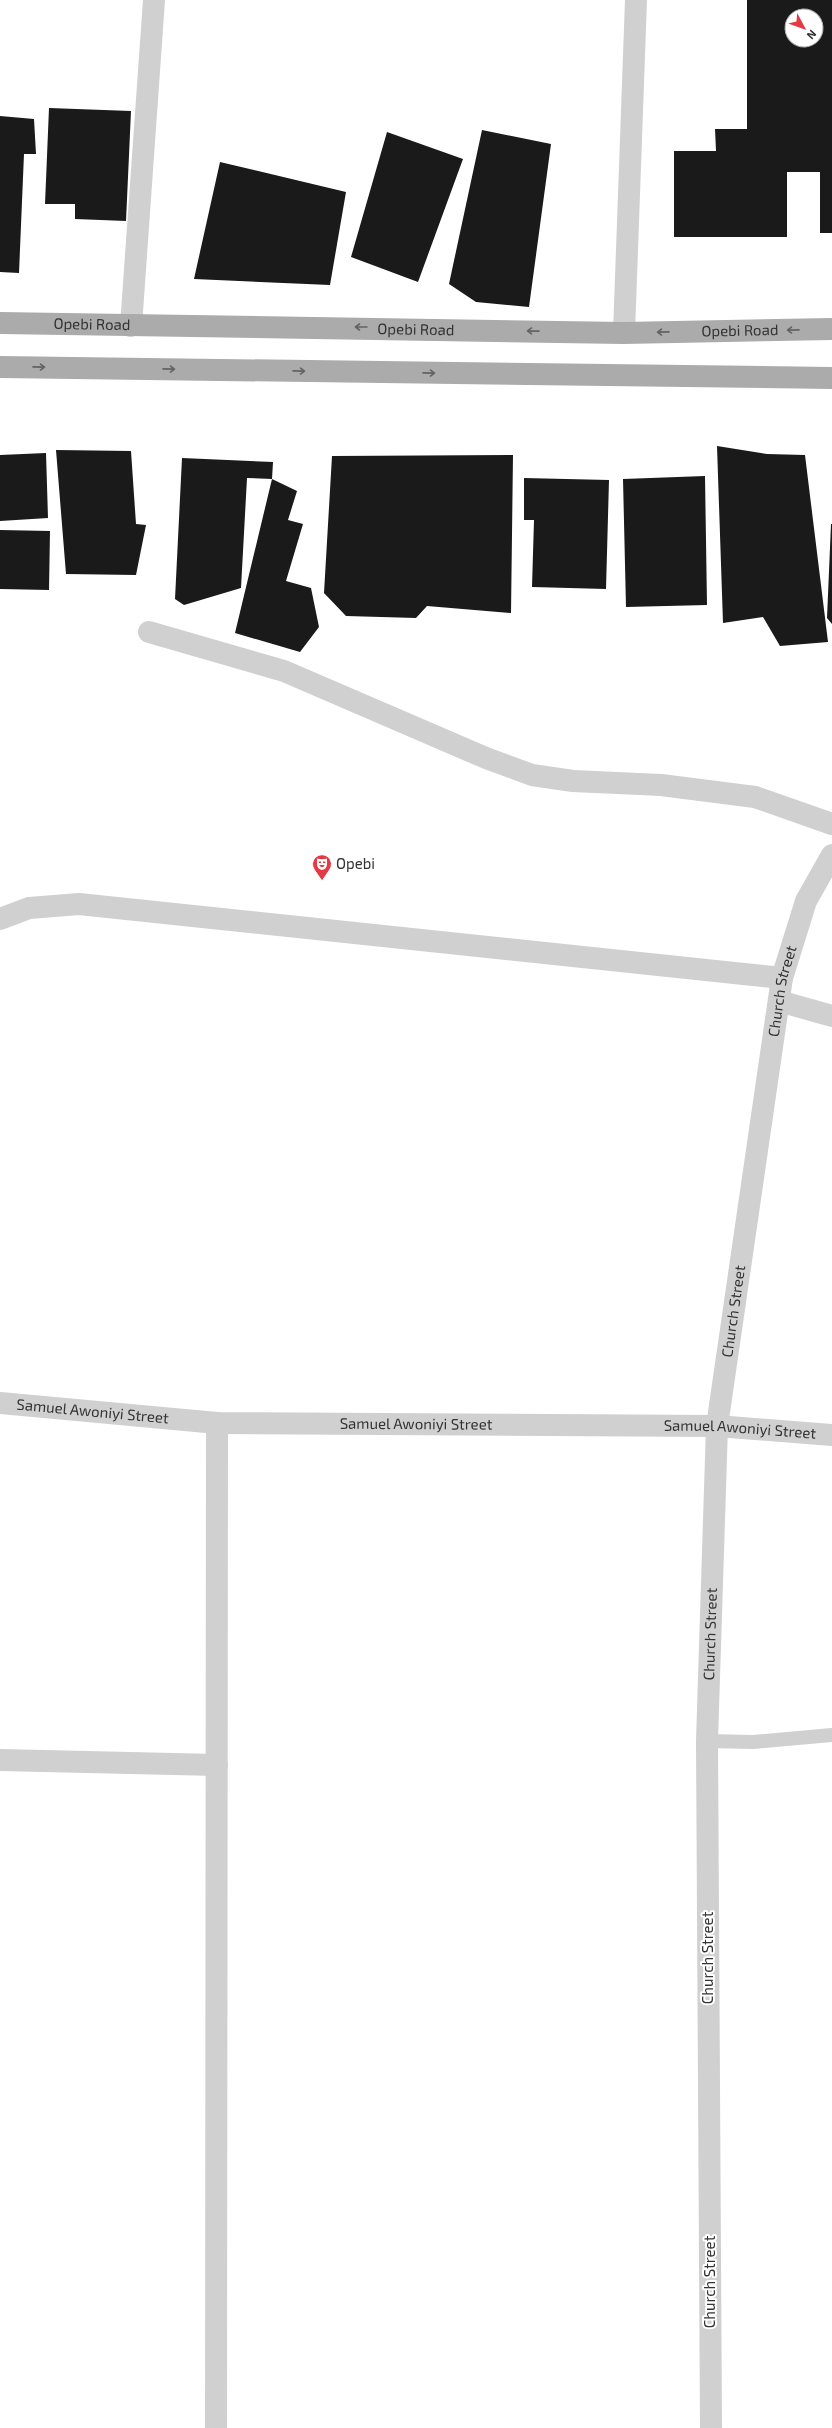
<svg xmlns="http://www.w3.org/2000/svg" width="832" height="2428" font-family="'Exo 2',sans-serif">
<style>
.building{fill:#1a1a1a;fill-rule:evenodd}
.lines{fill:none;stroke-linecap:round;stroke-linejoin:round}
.service{stroke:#d0d0d0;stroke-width:14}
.minor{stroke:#d0d0d0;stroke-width:22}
.primary{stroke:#ababab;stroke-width:22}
.oneway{stroke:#636363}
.labels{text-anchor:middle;stroke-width:4;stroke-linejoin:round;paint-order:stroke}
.street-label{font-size:15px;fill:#333;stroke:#fff}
.poi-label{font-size:15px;fill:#333;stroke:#fff;text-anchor:start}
</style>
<rect width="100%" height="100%" fill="#fff"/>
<!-- building -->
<path class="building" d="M747,0H832V233H820V172H787V237H674V151H716L715,129H747ZM792,16H816V40H792Z
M49,108L131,111L126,221L75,219V204H45Z
M0,116L34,119L36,154H24L19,273L0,272Z
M482,130L551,144L529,307L476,302L449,284Z
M387,132L463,159L418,282L351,257Z
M220,162L346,192L330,285L194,279Z
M717,446L767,454L805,455L828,642L780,646L763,617L723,623Z
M56,450L131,451L136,524L146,525L136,575L66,574Z
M46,453L48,518L0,521V455Z
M513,455L511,613L427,606L416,618L346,616L324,593L332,456Z
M182,458L273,462L272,479L247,478L241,588L184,605L175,599Z
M705,476L707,605L626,607L623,479Z
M524,478L609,480L606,589L532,587L534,520H524Z
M272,479L297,491L288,520L303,524L286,581L311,588L319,627L300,652L235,633Z
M831,524H832V624L827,618Z
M0,530L50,531L49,590L0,589Z"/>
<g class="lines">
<!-- service -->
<path class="service" d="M707,1741L753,1742L832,1735"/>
<!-- minor -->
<g class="minor">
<path d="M131,326L154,0"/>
<path d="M624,333L636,0"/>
<path d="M149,632L284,671L486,758L532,775L573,781L661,785L755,797L832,824"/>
<path d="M0,919L29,908L79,904L782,978"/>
<path d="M779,1001L832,1016"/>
<path id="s1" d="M0,1403L217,1423L717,1426L832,1435"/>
<path d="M0,1760L217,1765"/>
<path d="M216,2428L217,1423"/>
<path id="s2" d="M711,2428L707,1741L717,1426L782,978L806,901L832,855"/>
</g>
<!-- primary -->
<g class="primary">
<path id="s3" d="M0,323L624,333L832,329"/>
<path d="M0,367L832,378"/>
</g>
</g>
<!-- one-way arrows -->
<defs><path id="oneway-shaft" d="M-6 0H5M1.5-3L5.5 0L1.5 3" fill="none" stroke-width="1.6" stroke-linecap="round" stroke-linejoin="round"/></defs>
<g class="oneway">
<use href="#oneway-shaft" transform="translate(361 327) rotate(-180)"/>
<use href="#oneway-shaft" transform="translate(793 330) rotate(179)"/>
<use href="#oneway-shaft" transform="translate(533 331) rotate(-179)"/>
<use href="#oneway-shaft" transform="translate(663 332) rotate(179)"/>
<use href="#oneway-shaft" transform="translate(39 367) rotate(1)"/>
<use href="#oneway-shaft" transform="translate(169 369) rotate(1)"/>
<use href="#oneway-shaft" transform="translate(299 371) rotate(1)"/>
<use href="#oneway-shaft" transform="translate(429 373) rotate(1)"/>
</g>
<!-- icons -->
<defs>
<symbol id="theatre-pin" viewBox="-11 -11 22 30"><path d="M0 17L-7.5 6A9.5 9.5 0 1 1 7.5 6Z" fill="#e63946" stroke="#fff"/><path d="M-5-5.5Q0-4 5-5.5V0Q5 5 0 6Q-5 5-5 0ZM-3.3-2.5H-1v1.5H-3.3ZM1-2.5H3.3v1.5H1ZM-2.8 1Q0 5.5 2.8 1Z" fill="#fff"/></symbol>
</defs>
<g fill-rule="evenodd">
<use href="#theatre-pin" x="311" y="853" width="22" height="30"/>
</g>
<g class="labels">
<!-- street labels -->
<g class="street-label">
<text dy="5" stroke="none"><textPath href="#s3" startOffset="92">Opebi Road</textPath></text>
<text dy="5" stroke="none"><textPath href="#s3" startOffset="416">Opebi Road</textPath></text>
<text dy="5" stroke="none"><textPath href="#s3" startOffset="740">Opebi Road</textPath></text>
<text dy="5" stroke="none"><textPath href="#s2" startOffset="1442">Church Street</textPath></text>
<text dy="5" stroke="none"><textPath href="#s2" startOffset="1118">Church Street</textPath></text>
<text dy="5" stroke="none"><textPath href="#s1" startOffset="93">Samuel Awoniyi Street</textPath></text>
<text dy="5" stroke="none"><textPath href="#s1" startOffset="417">Samuel Awoniyi Street</textPath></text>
<text dy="5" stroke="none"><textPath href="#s1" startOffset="741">Samuel Awoniyi Street</textPath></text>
<text dy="5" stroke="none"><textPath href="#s2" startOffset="794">Church Street</textPath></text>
<text transform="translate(708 1958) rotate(-90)" y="5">Church Street</text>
<text transform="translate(710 2282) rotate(-90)" y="5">Church Street</text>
</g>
<!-- poi labels -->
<g class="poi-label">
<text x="336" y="869">Opebi</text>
</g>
</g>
<!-- north arrow -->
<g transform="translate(804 28) rotate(131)"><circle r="19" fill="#ffffff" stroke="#adadad"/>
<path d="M0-3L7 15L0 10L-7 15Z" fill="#e63946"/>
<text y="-6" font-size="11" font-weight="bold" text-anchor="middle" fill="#333333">N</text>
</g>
</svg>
